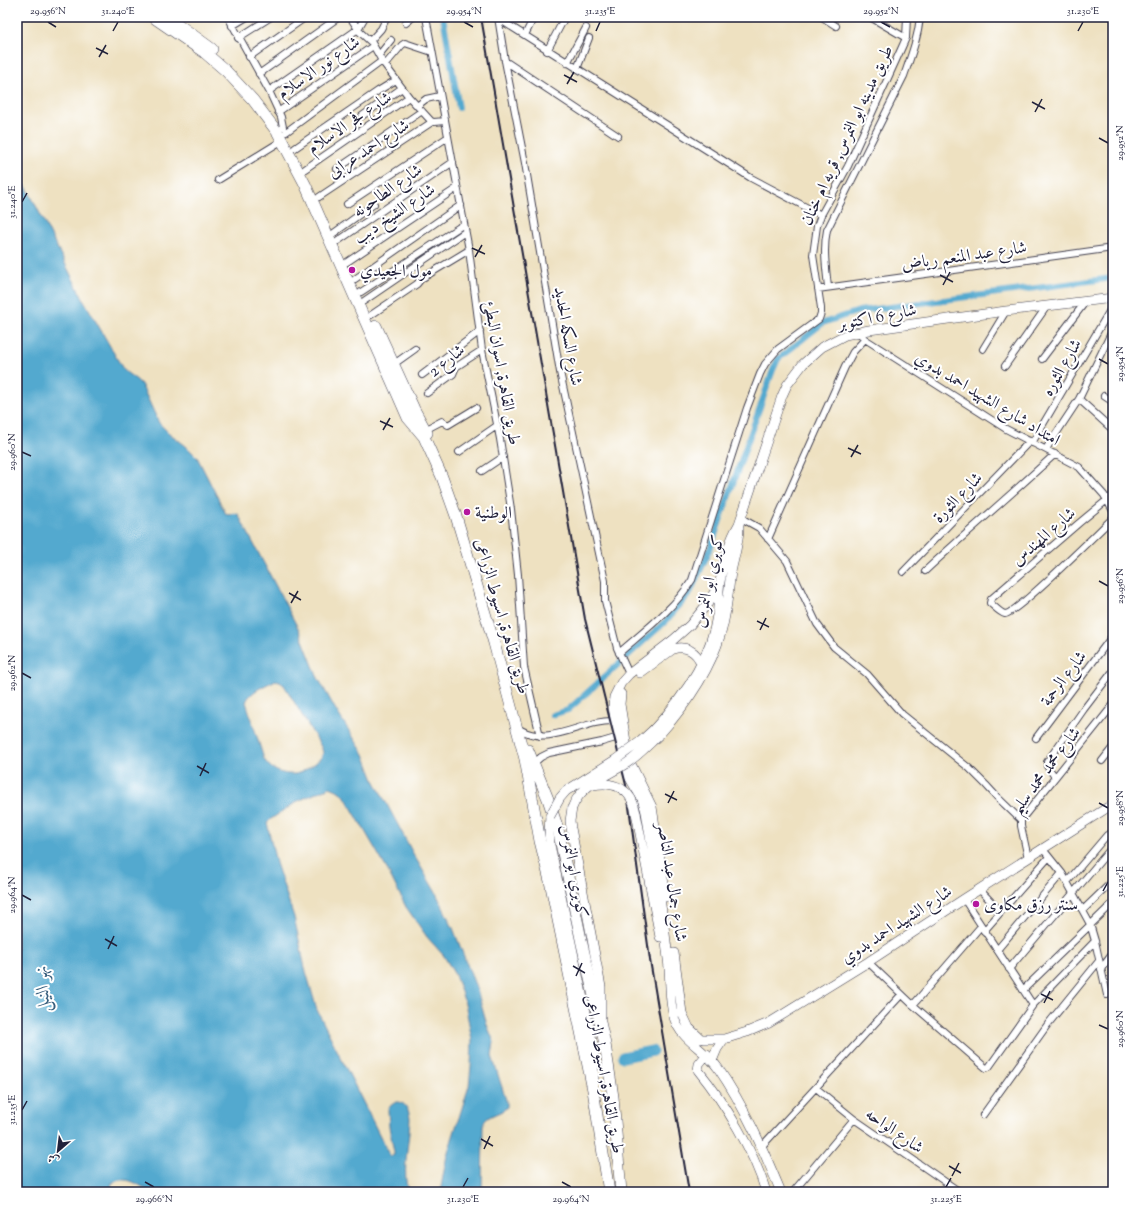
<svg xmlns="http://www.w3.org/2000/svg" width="1130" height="1209" font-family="'Sorts Mill Goudy',Amiri,serif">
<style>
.water{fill:#53a9cf;stroke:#3a6685;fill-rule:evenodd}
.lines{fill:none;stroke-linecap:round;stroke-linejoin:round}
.canal{stroke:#53a9cf;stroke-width:6}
.river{stroke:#53a9cf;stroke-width:11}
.street-casing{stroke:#413f4f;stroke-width:8}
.secondary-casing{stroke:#413f4f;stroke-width:10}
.highway-casing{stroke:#413f4f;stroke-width:12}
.street{stroke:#fff;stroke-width:6}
.secondary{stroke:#fff;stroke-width:9}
.highway{stroke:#fff;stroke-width:11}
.rail{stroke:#22223b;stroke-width:2}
.secondary-bridge-casing{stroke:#413f4f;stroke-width:10;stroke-linecap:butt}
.secondary-bridge{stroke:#fff;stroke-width:9}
.ticks{fill:none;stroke:#22223b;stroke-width:1.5}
.poi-dot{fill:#b5179e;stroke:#fff;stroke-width:1.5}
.labels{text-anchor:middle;stroke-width:4;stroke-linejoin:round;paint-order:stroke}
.street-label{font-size:17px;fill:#22223b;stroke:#fff}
.poi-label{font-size:17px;fill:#22223b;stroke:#fff;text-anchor:start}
.water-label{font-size:18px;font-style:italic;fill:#385f7e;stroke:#fff}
.neatline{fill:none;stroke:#22223b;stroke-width:1.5}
.ticks-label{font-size:10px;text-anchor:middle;fill:#22223b}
</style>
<rect width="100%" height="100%" fill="#fff"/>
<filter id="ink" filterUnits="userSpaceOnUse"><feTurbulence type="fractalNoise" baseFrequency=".025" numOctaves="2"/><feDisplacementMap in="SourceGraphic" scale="8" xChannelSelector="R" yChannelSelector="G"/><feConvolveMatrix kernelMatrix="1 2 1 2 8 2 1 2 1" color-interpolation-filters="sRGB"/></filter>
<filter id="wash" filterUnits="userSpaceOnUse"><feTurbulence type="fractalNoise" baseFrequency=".012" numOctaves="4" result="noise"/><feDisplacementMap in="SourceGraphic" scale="16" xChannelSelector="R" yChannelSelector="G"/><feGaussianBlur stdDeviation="0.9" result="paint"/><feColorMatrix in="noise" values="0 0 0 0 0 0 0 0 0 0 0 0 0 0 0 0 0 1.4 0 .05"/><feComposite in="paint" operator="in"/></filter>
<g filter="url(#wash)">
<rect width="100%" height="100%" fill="#eee1c1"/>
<!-- water -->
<path class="water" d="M17,172L28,190L82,297L123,369C128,375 136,378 141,384L159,423L169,433L186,446L197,457L226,514L229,515L234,513L238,514L299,630L317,676L337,712L364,754L374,780L415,857L435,891L453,928L477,990L487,1025L494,1042L492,1056L507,1103V1107C500,1115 486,1114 483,1125L482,1192H440L447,1155L469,1086L471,1066L472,1040L465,1003L455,975L444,956L427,937L406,907L388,871L344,795L337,790L330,787L298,801L271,819L267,822L268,827L276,863L294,917L305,968L317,1010L390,1156L394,1155V1152L389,1127L388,1109C398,1095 408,1104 410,1118C410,1122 409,1128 409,1133C407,1153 403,1173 408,1192H150C138,1184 126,1175 112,1183L110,1192H17ZM276,680L280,682L284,685C293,700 302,715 311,730C315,737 321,745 323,752C324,760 302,773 295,774C282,775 270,770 264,759L246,702C249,692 266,685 276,680Z"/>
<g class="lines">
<!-- canal -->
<path class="canal" d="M443,17L459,108
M552,715L568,710L666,621L690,593L710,549L773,370L778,359L823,323L859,311L1113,278"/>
<!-- river -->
<path class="river" d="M623,1057L652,1051"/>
</g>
</g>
<g filter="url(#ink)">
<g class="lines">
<defs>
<path id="street" d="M228,17L269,91L281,117L283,127
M350,17L360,32L372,43L382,61L409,97L431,121L434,122L445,121
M426,17L469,250L482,350L500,439L511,509L518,575L524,667L540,736
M498,17L505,61L525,163L560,372L605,581V601L617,648L629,674
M822,17L836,26
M870,17L906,38
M499,19L751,178L821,215
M406,23L413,17
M232,26L247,17
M525,35L534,17
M238,38L271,17
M370,41L381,29L387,17
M547,51L565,17
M379,55L391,40
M249,57L306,17
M505,61L618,136
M567,63L586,28
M385,65L402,45L405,43L432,52
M577,69L589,38
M259,74L339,17
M269,91L358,29L365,17
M417,106L426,99L440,96
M278,112L373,46
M362,116L402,88
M286,132L382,61
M295,148L378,91L396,80
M305,169L409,97
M337,169L422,111
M218,180L283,140
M319,197L432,122
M347,204L448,137
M334,233L374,204
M338,241L453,162
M347,262L457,188
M355,279L461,205
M828,287C826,268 823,249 827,230L904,76C911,56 918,38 920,17
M818,289L1113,248
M361,292L464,224
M364,301L465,232
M371,315L417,284L421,279L469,250
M858,332L865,339L1006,429L1079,467L1104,495L1113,511
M983,349L1006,311
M1042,359L1086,301
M394,364L415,349
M1005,366L1047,306
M422,375L480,331
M427,393L453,374L456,367L482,350
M1104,396L1113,402
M1079,399L1113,430
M425,430L442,421L448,425L476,408
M1032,443L1113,305
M1046,449L1079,399L1113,329
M459,452L498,425
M482,471L503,457
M1113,495L1079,523L991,599L990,603C994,606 1000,613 1005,614C1016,614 1099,531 1113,518
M741,518L759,528L787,561L817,624L834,647L867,674L902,714L969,768L986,785L997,797L1021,820
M768,539L845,367L853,352L865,339
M925,571C968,531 1012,494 1055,454
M903,572L1030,441
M619,653C644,631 674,609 692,580L747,408L760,374L765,364L778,349L819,319L821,313V308L813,255L817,226L821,215L848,166L902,47L906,38L907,17
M521,730C551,747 584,719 615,721
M1036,738L1113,635
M1102,761L1113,747
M534,763L541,757L549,753L602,742L619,737
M1055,777L1047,766V762L1084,709L1113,671
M1042,848L1062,873L1090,924L1095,941L1107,995
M1028,858L1021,826V820L1113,705
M1068,881L1107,835L1110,834L1113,838
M979,889L1001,912
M964,899L1033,1005
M1083,910L1113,881
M984,931L1049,857
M997,950L1062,873
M868,962L913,1005L986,1068L989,1067L1033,1005L1095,941
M1009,969L1113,846
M1101,969L1113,953
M1023,990L1113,903
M913,1005L981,926
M816,1088L854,1119L960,1192
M983,1115L1048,1024L1099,961
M762,1146L901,995
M793,1192L854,1119"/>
<path id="secondary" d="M719,584L708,603L690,625L673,640L629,674L621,683L614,697L613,706L615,721L628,775L642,799L646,812C654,861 663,910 668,959C671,978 668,1007 677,1025C685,1041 707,1052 718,1068C745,1107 763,1149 781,1192
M640,673L673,649C685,645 697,651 701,664
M621,694L620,704L627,748
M654,729C683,698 711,658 717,615C719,604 718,593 720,582C723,563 729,541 739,524L782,396L787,385L803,364L822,347L845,335L869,330L1006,311L1113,298
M660,734C686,705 710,671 721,633C727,613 728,592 731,572C734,557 739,543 739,527
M630,762L652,807L666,897
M572,808L570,821L571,828L601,987V1016
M636,813L660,937
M550,816L549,830L550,845L593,1045L594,1058V1081
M674,953L682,1013L689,1028L701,1039
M687,1037L705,1039H724L747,1032L769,1023L868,962L964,899L1113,804
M707,1054L699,1064L698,1070C725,1103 754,1151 766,1192
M712,1061L717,1049L724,1039"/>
<path id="highway" d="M153,17L204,52L226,71L253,100L278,133L305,184L408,418L424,437L442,477L456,516L494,643L525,759L540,841L550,881L593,1090L609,1192
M168,17L212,49
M376,326L414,409L427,433
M528,750L548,799L558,829L582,944L605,1044L613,1097L621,1192"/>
</defs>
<!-- street casing -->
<use href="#street" class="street-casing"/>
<!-- secondary casing -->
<use href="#secondary" class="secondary-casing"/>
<!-- highway casing -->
<use href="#highway" class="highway-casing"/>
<!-- street -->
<use href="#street" class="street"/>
<!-- secondary -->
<use href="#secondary" class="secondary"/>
<!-- highway -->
<use href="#highway" class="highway"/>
<!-- rail -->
<path class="rail" d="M481,17L585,619L626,785L650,960L689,1192"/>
<defs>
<path id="secondary-bridge" d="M593,785C616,781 632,790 636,813
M572,808C581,784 607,776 627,763C639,755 649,744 660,734
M550,816L560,798L566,791L615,760L641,741L654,729"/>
</defs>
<!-- secondary-bridge casing -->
<use href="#secondary-bridge" class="secondary-bridge-casing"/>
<!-- secondary-bridge -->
<use href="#secondary-bridge" class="secondary-bridge"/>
</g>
</g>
<!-- ticks -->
<path class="ticks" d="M48,22L56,27M464,22L473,27M881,22L890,27M113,31L118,22M596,31L600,22M1078,31L1083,22M96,48L108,54M99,57L106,45M564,75L577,82M567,84L574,72M1032,102L1045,109M1035,112L1042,99M1099,138L1108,143M22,202L27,193M472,248L485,254M475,257L482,245M940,275L953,282M943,285L950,272M1099,359L1108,364M380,421L393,427M383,430L390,418M848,448L861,454M22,452L31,456M851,457L858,445M1099,581L1108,586M289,593L301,600M291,603L298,591M757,621L769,627M760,630L766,618M22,673L31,678M197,766L209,773M200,776L206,763M665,794L677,800M668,803L674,791M1099,803L1108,808M1103,891L1108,882M22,895L31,900M105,939L117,946M108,949L114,936M573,966L585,973M576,976L582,963M1041,994L1053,1000M1044,1003L1050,991M1099,1025L1108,1029M22,1110L27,1101M481,1139L493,1146M484,1149L490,1136M949,1166L961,1173M952,1176L959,1163M145,1182L154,1187M562,1182L571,1187M463,1187L468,1178M946,1187L951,1178"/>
<!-- markers -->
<g class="poi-dot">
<circle cx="352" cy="270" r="4"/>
<circle cx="467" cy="512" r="4"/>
<circle cx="976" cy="904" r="4"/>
</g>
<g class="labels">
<!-- street labels -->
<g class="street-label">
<text transform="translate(318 67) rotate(-35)" y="6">شارع نور الاسلام</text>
<text transform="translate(349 122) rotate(-34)" y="6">شارع فجر الاسلام</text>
<text transform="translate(846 135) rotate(-65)" y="6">طريق مدينه ابو النمرس, قريه ام خنان</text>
<text transform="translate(368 148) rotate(-33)" y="6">شارع احمد عرابى</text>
<text transform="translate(387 190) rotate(-35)" y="6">شارع الطاحونه</text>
<text transform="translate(394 213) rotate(-34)" y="6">شارع الشيخ ديب</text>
<text transform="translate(964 255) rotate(-8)" y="6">شارع عبد المنعم رياض</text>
<text transform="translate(877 316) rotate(-11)" y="6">شارع 6 اكتوبر</text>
<text transform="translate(569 336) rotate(80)" y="6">شارع السكه الحديد</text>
<text transform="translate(446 360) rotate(-39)" y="6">شارع 2</text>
<text transform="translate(1061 367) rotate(-60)" y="6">شارع الثوره</text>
<text transform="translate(503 373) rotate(80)" y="6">طريق القاهرة, اسوان البطئ</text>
<text transform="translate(988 398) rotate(31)" y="6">امتداد شارع الشهيد احمد بدوي</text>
<text transform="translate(957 497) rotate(-46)" y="6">شارع الثورة</text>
<text transform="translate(1043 536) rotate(-41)" y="6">شارع المهندس</text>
<text transform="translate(708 581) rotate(-78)" y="6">كوبري ابو النمرس</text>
<text transform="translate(503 616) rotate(74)" y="6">طريق القاهرة, اسيوط الزراعى</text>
<text transform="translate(1063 678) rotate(-53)" y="6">شارع الرحمة</text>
<text transform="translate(1045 770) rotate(-53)" y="6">شارع محمد محمد سليم</text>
<text transform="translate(575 871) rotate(80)" y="6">كوبري ابو النمرس</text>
<text transform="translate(673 882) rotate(81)" y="6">شارع جمال عبد الناصر</text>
<text transform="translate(896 924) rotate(-33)" y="6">شارع الشهيد احمد بدوي</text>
<text transform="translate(605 1074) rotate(80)" y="6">طريق القاهرة, اسيوط الزراعى</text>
<text transform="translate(895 1130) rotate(35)" y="6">شارع الواحه</text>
</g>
<!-- poi labels -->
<g class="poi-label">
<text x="360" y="276">مول الجعيدي</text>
<text x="475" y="518">الوطنية</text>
<text x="984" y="910">سنتر رزق مكاوى</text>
</g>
<!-- water labels -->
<g class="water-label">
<text transform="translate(42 989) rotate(-94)" y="6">نهر النيل</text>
</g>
</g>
<!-- margin -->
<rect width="1130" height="1209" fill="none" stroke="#fff" stroke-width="44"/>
<!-- north arrow -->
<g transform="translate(58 1151) rotate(208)" stroke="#ffffff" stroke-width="3" paint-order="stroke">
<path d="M0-3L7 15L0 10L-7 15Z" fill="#22223b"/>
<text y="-6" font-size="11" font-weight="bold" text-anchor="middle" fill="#22223b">ش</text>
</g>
<rect x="22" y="22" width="1086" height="1165" class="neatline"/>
<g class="ticks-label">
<text x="48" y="14">29.956°N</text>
<text x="118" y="14">31.240°E</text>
<text x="464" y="14">29.954°N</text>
<text x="600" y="14">31.235°E</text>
<text x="881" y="14">29.952°N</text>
<text x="1083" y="14">31.230°E</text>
<text transform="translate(1119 143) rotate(-90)" y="4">29.952°N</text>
<text transform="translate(11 202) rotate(-90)" y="4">31.240°E</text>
<text transform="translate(1119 364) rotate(-90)" y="4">29.954°N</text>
<text transform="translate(11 452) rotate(-90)" y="4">29.960°N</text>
<text transform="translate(1119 586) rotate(-90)" y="4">29.956°N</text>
<text transform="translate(11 673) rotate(-90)" y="4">29.962°N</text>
<text transform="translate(1119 808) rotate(-90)" y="4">29.958°N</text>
<text transform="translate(1119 882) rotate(-90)" y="4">31.225°E</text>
<text transform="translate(11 895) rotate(-90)" y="4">29.964°N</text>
<text transform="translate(1119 1029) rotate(-90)" y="4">29.960°N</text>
<text transform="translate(11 1110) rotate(-90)" y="4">31.235°E</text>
<text x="154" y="1202">29.966°N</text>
<text x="463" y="1202">31.230°E</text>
<text x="571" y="1202">29.964°N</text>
<text x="946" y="1202">31.225°E</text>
</g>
</svg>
